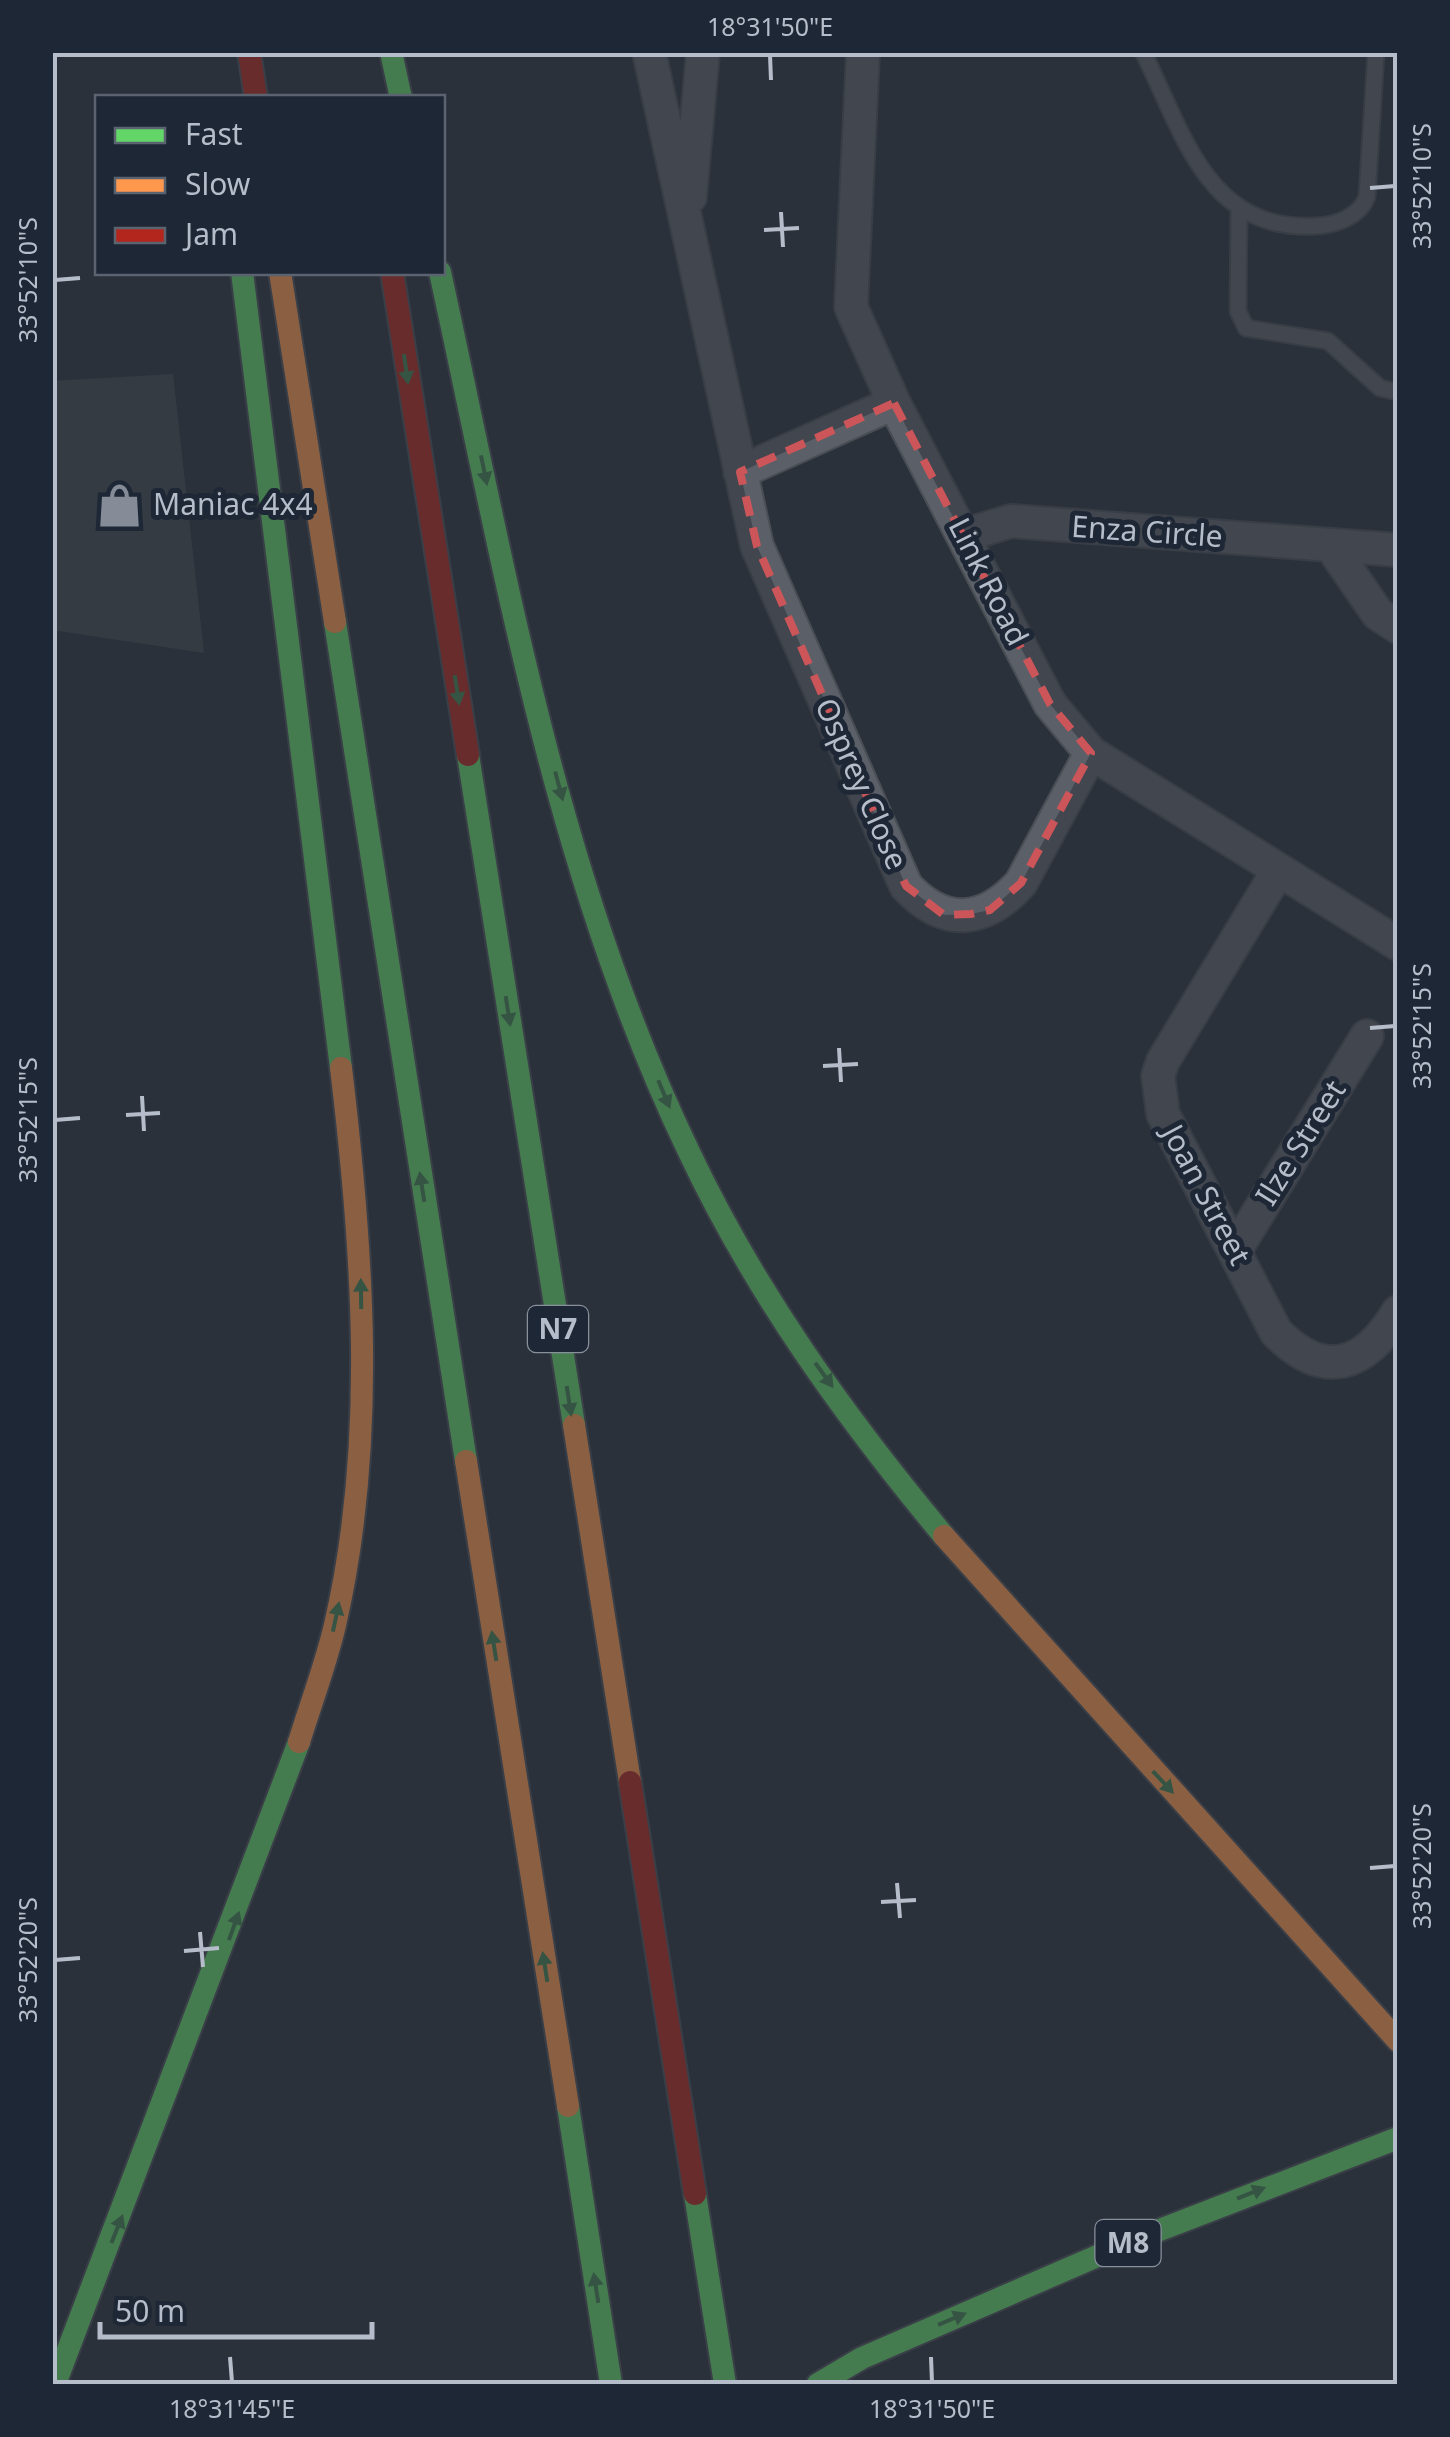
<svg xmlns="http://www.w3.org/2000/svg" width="1450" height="2437" font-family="'Noto Sans',sans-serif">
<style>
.building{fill:#42474e}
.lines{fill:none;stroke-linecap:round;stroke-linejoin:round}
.lane-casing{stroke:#494d54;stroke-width:19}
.street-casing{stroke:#494d54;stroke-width:36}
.fast-casing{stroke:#494e57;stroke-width:26}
.slow-casing{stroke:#494e57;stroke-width:26}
.jam-casing{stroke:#494e57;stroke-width:26}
.lane{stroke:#5b6068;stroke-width:15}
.street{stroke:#5b6068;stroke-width:32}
.fast{stroke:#63d668;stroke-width:22}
.slow{stroke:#ff974d;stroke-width:22}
.jam{stroke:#b3261e;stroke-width:22}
.oneway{fill:#407e4e}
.marked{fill:none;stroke:#cc5559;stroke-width:8;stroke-dasharray:20 12;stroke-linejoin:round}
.ticks{fill:none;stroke:#b6bdca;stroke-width:4}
.labels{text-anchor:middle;stroke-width:10;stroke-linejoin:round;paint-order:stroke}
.shield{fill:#1e2735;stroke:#88909d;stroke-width:2.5}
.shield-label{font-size:28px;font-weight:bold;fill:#b6bdca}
.poi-label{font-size:30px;fill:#b6bdca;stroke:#1e2735;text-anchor:start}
.street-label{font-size:30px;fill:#b6bdca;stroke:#1e2735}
.neatline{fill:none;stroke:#b6bdca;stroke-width:4}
.ticks-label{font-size:25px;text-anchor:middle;fill:#b6bdca}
</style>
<rect width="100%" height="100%" fill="#2b313a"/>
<!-- building -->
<path class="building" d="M173,374L204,653L52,630V381Z"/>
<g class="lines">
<defs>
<path id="lane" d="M1143,52C1184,134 1207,232 1316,226C1336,225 1359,217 1367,197L1376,52
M1239,210L1238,311L1246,328L1328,341L1380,388L1398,392"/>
<path id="street" d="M649,52L757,546L906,886C944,927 984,924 1021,883L1091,753
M863,52L851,307L894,403L1050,704L1091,753L1398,944
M690,197L703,52
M740,472L894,403
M965,535L1011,521L1398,550
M1331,546L1378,614L1398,627
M1278,871L1163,1061L1158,1076L1163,1114L1276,1332C1324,1381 1365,1367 1398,1312
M1236,1249L1367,1036"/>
<path id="fast" d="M391,52L401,98
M242,272L341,1068
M440,272C505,569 556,876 689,1152C755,1292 845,1417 944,1536
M335,622L466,1461
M468,755L574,1425
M568,2106L611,2384
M695,2194L725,2384
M55,2384L299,1742
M818,2384L862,2358L1139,2238L1398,2138"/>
<path id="slow" d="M280,272L335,622
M574,1425L630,1782
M466,1461L568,2106
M944,1536L1398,2041
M299,1742C311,1703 326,1664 335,1625C377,1443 363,1251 341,1068"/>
<path id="jam" d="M249,52L256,98
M392,272L468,755
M630,1782L695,2194"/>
</defs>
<!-- lane casing -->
<use href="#lane" class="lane-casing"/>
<!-- street casing -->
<use href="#street" class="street-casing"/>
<!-- fast casing -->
<use href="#fast" class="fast-casing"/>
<!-- slow casing -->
<use href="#slow" class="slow-casing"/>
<!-- jam casing -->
<use href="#jam" class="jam-casing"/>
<!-- lane -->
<use href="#lane" class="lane"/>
<!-- street -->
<use href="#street" class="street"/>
<!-- fast -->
<use href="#fast" class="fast"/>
<!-- slow -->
<use href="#slow" class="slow"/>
<!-- jam -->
<use href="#jam" class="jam"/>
</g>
<!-- one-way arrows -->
<defs><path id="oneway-solid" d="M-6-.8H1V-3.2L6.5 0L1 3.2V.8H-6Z" transform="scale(2.5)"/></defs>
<g class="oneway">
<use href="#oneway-solid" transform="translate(406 369) rotate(82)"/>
<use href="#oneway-solid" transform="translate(484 470) rotate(78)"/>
<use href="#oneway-solid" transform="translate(457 690) rotate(81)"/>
<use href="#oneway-solid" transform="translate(559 786) rotate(75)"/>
<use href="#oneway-solid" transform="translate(508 1011) rotate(81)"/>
<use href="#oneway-solid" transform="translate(664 1094) rotate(67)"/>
<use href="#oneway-solid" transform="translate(422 1187) rotate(-99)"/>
<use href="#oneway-solid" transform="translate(361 1294) rotate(-91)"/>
<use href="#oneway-solid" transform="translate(824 1375) rotate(54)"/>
<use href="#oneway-solid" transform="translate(569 1401) rotate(81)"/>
<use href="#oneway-solid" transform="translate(336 1617) rotate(-78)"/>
<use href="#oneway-solid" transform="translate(494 1646) rotate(-99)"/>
<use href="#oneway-solid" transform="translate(1163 1782) rotate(47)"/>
<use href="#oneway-solid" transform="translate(234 1926) rotate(-70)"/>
<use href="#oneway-solid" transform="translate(545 1967) rotate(-99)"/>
<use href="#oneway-solid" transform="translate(1251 2193) rotate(-22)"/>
<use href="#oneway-solid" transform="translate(117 2229) rotate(-68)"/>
<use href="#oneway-solid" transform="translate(596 2288) rotate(-99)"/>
<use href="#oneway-solid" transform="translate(952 2319) rotate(-23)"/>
</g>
<!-- marked area -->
<path d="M0 0H1450V2437H0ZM894,403L1050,704L1091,753L1021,883L990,910L971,914L944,915L906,886L757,546L740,472Z" fill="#2b313a" fill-opacity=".55" fill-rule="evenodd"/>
<path class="marked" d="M894,403L1050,704L1091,753L1021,883L990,910L971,914L944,915L906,886L757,546L740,472Z"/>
<!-- ticks -->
<path class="ticks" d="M770,55L771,80M1370,188L1395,186M781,212L783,247M764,230L799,228M55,280L80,278M1370,1028L1395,1026M839,1048L841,1082M823,1066L858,1064M142,1096L144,1131M126,1115L160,1113M55,1120L80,1118M1370,1868L1395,1866M897,1883L900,1918M881,1902L916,1900M200,1932L203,1967M184,1951L219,1948M55,1960L80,1958M230,2357L232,2382M931,2357L932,2382"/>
<!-- icons -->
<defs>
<symbol id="shop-bare" viewBox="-9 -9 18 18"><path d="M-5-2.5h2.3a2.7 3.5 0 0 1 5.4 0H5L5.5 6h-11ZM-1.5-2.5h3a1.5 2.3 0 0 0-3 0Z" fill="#858c98" stroke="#1e2735" stroke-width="2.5" paint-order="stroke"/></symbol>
</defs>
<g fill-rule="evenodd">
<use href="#shop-bare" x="88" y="474" width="63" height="63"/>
</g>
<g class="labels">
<!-- shield labels -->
<g class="shield">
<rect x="528" y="1306" width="60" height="46" rx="8"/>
<rect x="1095.5" y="2220" width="65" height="46" rx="8"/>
</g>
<g class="shield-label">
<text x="558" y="1339">N7</text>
<text x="1128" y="2253">M8</text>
</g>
<!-- poi labels -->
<g class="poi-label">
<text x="153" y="515">Maniac 4x4</text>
</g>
<!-- street labels -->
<g class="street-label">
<text transform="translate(1147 532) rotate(4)" y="10">Enza Circle</text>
<text transform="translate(988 582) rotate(63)" y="10">Link Road</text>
<text transform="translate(861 784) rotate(66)" y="10">Osprey Close</text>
<text transform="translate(1301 1143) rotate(-58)" y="10">Ilze Street</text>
<text transform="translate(1206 1195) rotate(62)" y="10">Joan Street</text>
</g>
</g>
<!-- border -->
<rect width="1450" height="2437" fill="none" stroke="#1e2735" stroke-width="110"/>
<!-- legend -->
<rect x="95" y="95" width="350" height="180" fill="#1e2735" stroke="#5b6371" stroke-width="2.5"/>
<rect x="115" y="128" width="50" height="15" fill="#63d668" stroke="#5b6371" stroke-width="2.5"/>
<text x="185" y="145" font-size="30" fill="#b6bdca">Fast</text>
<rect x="115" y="178" width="50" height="15" fill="#ff974d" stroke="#5b6371" stroke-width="2.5"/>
<text x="185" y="195" font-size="30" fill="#b6bdca">Slow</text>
<rect x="115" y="228" width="50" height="15" fill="#b3261e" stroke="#5b6371" stroke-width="2.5"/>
<text x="185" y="245" font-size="30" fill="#b6bdca">Jam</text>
<!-- scale -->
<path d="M100 2322v15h272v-15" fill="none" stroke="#b6bdca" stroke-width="5"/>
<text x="115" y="2322" font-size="30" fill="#b6bdca" stroke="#1e2735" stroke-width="8" paint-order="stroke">50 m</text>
<rect x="55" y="55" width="1340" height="2327" class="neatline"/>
<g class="ticks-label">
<text x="770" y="36">18°31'50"E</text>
<text transform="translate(1422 186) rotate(-90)" y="9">33°52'10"S</text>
<text transform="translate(28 280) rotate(-90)" y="9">33°52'10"S</text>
<text transform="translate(1422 1026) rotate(-90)" y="9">33°52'15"S</text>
<text transform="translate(28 1120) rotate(-90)" y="9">33°52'15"S</text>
<text transform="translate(1422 1866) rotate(-90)" y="9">33°52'20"S</text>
<text transform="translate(28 1960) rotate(-90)" y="9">33°52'20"S</text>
<text x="232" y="2418">18°31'45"E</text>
<text x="932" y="2418">18°31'50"E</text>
</g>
</svg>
